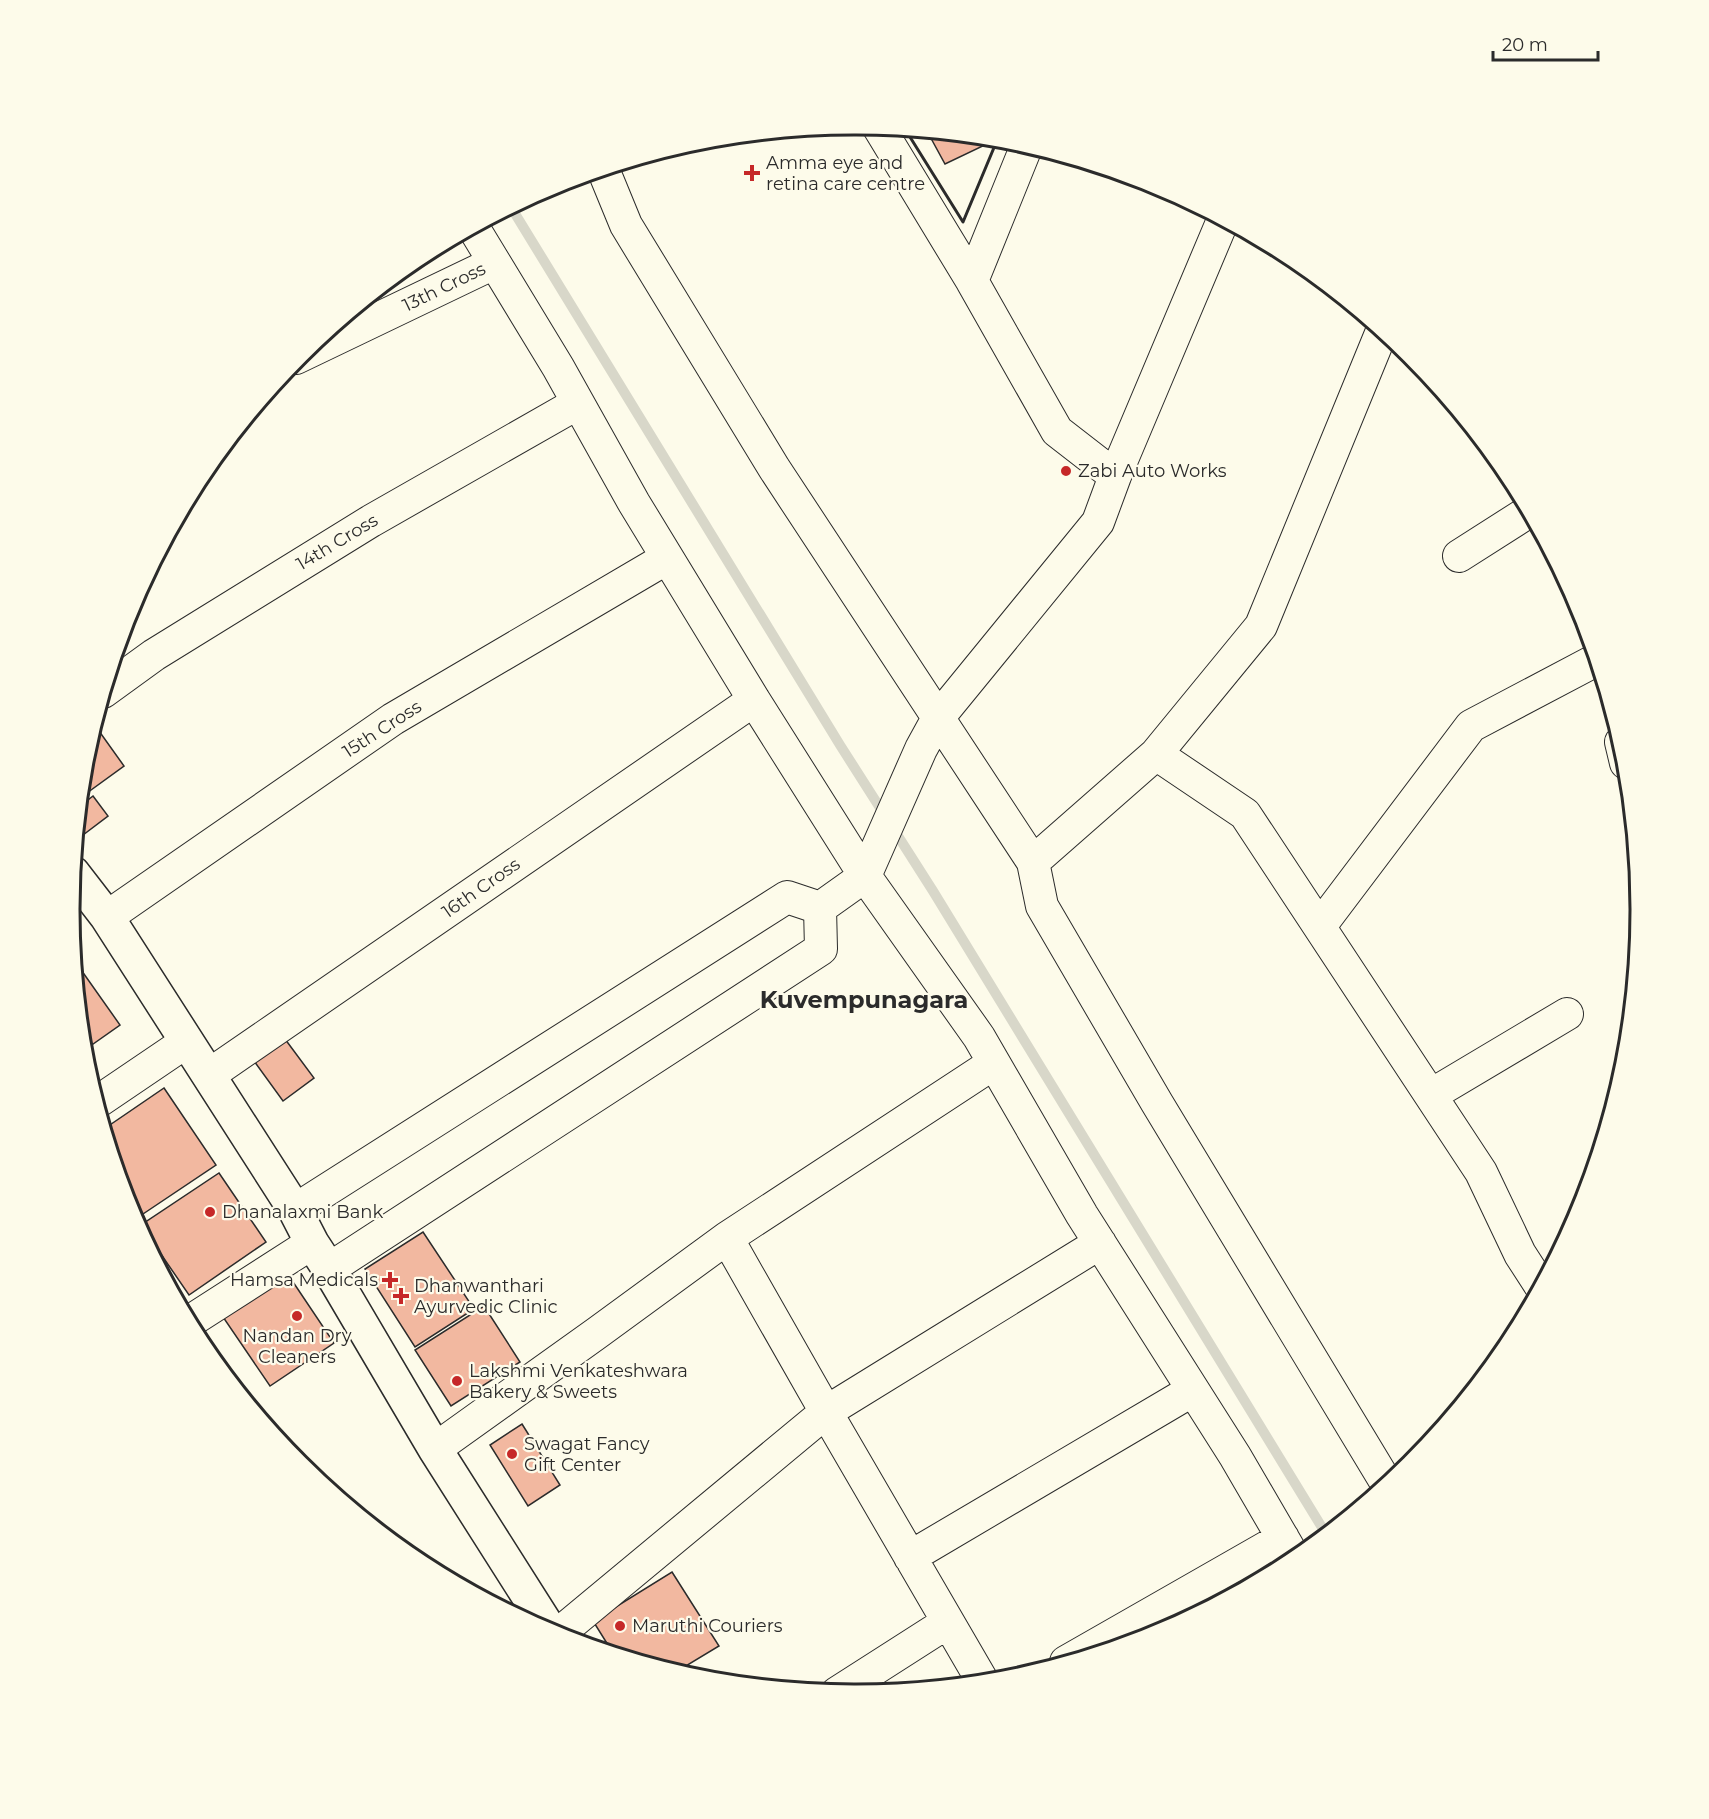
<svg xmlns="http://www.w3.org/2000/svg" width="1709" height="1819" font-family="Montserrat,sans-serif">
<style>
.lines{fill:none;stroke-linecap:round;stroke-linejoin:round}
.stream{stroke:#d8d7c9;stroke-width:10}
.building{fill:#f2b8a0;stroke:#2b2b2b;stroke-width:1.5}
.street-casing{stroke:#2b2b2b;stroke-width:34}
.secondary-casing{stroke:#2b2b2b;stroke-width:36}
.street{stroke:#fdfbea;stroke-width:32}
.secondary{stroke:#fdfbea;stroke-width:33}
.wall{stroke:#2b2b2b;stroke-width:3}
.poi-dot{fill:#c62828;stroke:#fdfbea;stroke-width:2}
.labels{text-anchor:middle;stroke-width:4.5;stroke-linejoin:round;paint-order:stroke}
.poi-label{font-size:18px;fill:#2b2b2b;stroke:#fdfbea;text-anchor:start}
.street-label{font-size:18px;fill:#2b2b2b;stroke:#fdfbea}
.district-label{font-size:24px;font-weight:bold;fill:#2b2b2b;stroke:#fdfbea}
.rim{fill:none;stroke:#2b2b2b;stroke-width:3}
</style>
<rect width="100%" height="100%" fill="#fdfbea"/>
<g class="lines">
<!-- stream -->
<path class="stream" d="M511,207L840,745L933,891L1326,1534"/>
</g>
<!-- building -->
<path class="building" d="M927,131L983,137L987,144L945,164Z
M94,724L124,766L80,798L84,756Z
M93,796L108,816L83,835L77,827L79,807Z
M84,974L120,1025L86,1049L82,1043L76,980Z
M285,1039L314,1078L283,1101L254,1061Z
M164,1088L216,1165L134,1220L129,1210L104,1129Z
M219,1173L266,1242L189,1295L141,1225Z
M423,1232L474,1309L415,1347L365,1269Z
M287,1273L334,1343L270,1386L223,1317Z
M484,1306L520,1362L451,1406L415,1350Z
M522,1424L560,1485L528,1506L490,1445Z
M672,1572L719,1646L676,1672L613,1653L593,1621Z"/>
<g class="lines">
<defs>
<path id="street" d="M603,169L626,225L774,468L1033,862L1156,754L1261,626L1382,331
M473,227L558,367L634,503L754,700L865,876L979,1037L1082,1215L1235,1456L1295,1559
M972,281L1027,145
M296,358L494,263
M1115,476L1223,220
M1459,556L1528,512
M103,692L154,655L371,521L578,403
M1621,742L1626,763
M1156,754L1245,814L1481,1172L1520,1254L1540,1285
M1033,862L1042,906L1157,1103L1387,1484
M820,908L865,876L921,749L938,718L1098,522L1115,476L1057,431L972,281L878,126
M107,917L393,719L667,558
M1320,926L1471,726L1596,660
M209,1075L754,700
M1431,1095L1567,1014
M96,1103L186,1042
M295,1210L787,897L820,908
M329,1269L821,949L820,908
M189,1322L312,1243
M435,1449L597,1333L727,1238
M910,1557L1193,1390
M556,1636L826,1412L1100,1243
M1066,1662L1283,1538
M983,1682L826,1412L727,1238L994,1063
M837,1693L948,1622"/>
<path id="secondary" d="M73,873L107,917L295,1210L312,1243L329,1269L435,1449L553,1635"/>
</defs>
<!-- street casing -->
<use href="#street" class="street-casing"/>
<!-- secondary casing -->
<use href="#secondary" class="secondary-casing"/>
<!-- street -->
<use href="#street" class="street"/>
<!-- secondary -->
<use href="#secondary" class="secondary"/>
<!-- wall -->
<path class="wall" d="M905,129L963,222L998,138"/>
</g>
<!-- markers -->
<g class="poi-dot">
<path d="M749 164h6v6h6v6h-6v6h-6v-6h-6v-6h6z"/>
<circle cx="1066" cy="471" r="6"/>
<circle cx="210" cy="1212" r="6"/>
<path d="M387 1271h6v6h6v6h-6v6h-6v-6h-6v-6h6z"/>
<path d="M398 1287h6v6h6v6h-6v6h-6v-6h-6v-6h6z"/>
<circle cx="297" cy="1316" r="6"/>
<circle cx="457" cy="1381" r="6"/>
<circle cx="512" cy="1454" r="6"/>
<circle cx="620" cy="1626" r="6"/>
</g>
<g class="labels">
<!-- poi labels -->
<g class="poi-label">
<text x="766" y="169">Amma eye and<tspan x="766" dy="21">retina care centre</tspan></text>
<text x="1078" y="477">Zabi Auto Works</text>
<text x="222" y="1218">Dhanalaxmi Bank</text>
<text x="378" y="1286" text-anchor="end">Hamsa Medicals</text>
<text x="414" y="1292">Dhanwanthari<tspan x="414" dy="21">Ayurvedic Clinic</tspan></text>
<text x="297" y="1342" text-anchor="middle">Nandan Dry<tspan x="297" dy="21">Cleaners</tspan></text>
<text x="469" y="1377">Lakshmi Venkateshwara<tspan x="469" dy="21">Bakery &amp; Sweets</tspan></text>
<text x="524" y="1450">Swagat Fancy<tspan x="524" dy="21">Gift Center</tspan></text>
<text x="632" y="1632">Maruthi Couriers</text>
</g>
<!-- street labels -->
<g class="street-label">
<text transform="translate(444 287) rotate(-26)" y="6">13th Cross</text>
<text transform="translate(337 542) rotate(-31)" y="6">14th Cross</text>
<text transform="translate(382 729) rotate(-33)" y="6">15th Cross</text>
<text transform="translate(481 888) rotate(-35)" y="6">16th Cross</text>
</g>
<!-- district labels -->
<g class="district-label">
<text x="864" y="1008">Kuvempunagara</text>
</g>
</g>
<!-- crop -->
<path d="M0 0H1709V1819H0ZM854 135H856A774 774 0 0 1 1630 909V910A774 774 0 0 1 856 1684H854A774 774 0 0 1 80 910V909A774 774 0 0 1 854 135Z" fill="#fdfbea" fill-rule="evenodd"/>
<path class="rim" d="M854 135H856A774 774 0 0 1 1630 909V910A774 774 0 0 1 856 1684H854A774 774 0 0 1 80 910V909A774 774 0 0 1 854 135Z"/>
<!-- scale -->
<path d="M1493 51v9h105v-9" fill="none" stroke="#2b2b2b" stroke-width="3"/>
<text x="1502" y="51" font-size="18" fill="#2b2b2b" stroke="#fdfbea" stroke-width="4.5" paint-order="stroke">20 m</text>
</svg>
